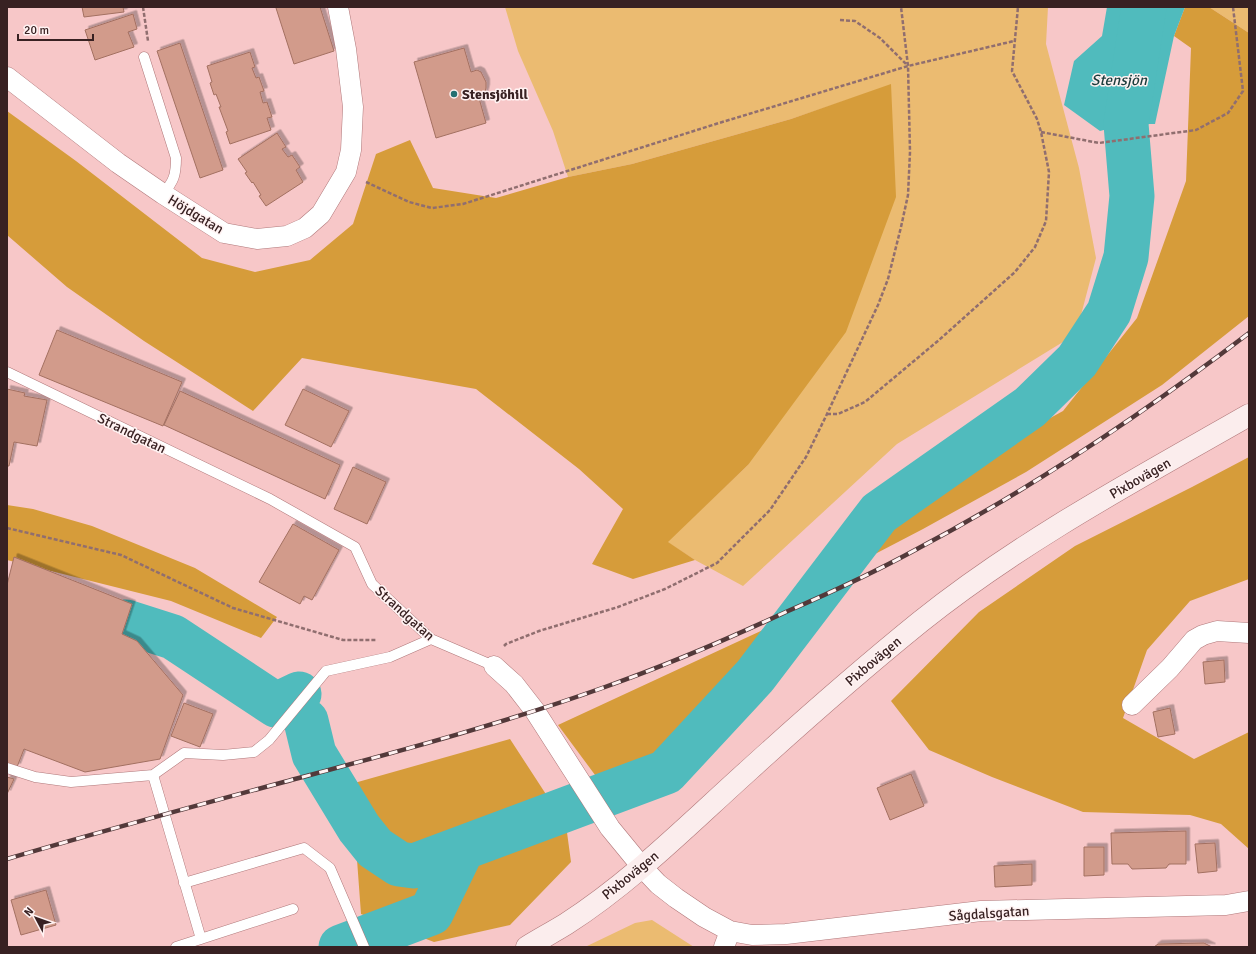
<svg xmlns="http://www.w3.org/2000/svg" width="1256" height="954" font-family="Signika,sans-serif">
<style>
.green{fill:#ebbb71}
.forest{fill:#d69c3a}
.water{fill:#50bbbd}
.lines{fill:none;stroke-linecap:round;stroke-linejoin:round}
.river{stroke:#50bbbd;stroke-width:45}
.building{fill:#d29b8b;stroke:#a37061;filter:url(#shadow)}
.lane-casing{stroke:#b0787a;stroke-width:11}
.street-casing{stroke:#b0787a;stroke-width:21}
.secondary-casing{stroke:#b0787a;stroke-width:23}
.path{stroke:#906e6f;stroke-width:2.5;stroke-dasharray:4 2;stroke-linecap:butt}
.lane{stroke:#fff;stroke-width:10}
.street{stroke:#fff;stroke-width:20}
.secondary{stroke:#fbeded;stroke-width:22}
.rail-casing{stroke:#53393a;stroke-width:4.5}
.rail{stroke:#fff2f2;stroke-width:3;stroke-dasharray:9;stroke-linecap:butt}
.poi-dot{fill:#257072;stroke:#fff2f2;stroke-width:1.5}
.labels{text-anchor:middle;stroke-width:3;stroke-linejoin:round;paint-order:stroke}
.poi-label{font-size:14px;font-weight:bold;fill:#382122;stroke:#fff2f2;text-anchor:start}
.street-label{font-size:14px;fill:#382122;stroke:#fff2f2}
.water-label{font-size:15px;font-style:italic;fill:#1c3d3d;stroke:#fff2f2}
</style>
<defs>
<filter id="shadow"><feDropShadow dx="3.5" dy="-3.5" stdDeviation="0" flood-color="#0004"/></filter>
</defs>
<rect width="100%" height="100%" fill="#f7c7c8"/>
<!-- green -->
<path class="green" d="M505,7H1048L1046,44L1079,168L1096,258L1076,334L897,444L743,586L695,560L667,542L748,465L891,85L791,119L632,164L568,177L553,131L518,51Z
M1209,7H1249V33Z
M652,920L694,947H585L635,923Z"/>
<!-- forest -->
<path class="forest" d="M1185,7H1209L1249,33V316L1162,385L1026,472L923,529L852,566L889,514L954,471L1063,411L1137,318L1186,181L1191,48L1174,36Z
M891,84L896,197L846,332L748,465L668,542L695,560L633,579L592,564L623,509L579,469L476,389L302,358L253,411L144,341L67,287L7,235V111L76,161L202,258L255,272L310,260L353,224L376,154L410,140L433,188L496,198L568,177L632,164L791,119Z
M1249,457V579L1190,601L1147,650L1123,718L1194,759L1249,732V849L1221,824L1190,815L1083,812L992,777L929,750L891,701L979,612L1075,546L1192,487Z
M7,505L33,509L92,526L195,568L277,617L261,638L171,601L7,560Z
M780,622L741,676L658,754L601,783L558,725Z
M510,739L566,825L571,862L510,925L434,942L361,914L356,846L326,791Z"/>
<!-- water -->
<path class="water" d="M1107,7H1185L1174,36L1155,124H1126L1100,131L1064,105L1074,61L1102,36Z"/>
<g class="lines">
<!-- river -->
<path class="river" d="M126,622L173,637L276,705L299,694
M306,721L314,754L359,828L375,848L399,864L414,866L666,772L755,676L879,513L1030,407L1077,361L1109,312L1126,257L1132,196L1126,124L1144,7
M341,947L431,913L462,849"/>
</g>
<!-- building -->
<path class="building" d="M82,7H123L124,12L84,17Z
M279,7H320L334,51L294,64L276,8Z
M133,14L137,29L128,32L134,47L95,60L85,30Z
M180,43L223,170L200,178L157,51Z
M464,48L471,72L477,70L481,72L486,82V88L484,96L479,98L486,123L436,138L414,62Z
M250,52L255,67L252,68L256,78L259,77L264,91L260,92L263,103L267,102L272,117L267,118L271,130L230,144L226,132L228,131L219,107H221L216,94L214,95L210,83L212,82L207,66Z
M277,133L286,147L282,149L288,157L292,155L300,167L296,170L303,182L266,206L259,196L261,195L253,182L252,183L245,173L247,172L238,159Z
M57,330L182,382L163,426L39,375Z
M7,389L25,393L24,396L47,400L37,446L14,442L9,466H7Z
M303,389L349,411L331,447L285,425Z
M180,391L340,465L325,499L164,425Z
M353,467L386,482L367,524L334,509Z
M293,524L339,550L312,600L304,596L300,604L259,582Z
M14,557L132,604L122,634L137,641L183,695L160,759L85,772L24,749L17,767L7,763V585Z
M1224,660L1225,682L1205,684L1203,662Z
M184,703L213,714L200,747L171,736Z
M1170,708L1175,734L1158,737L1153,712Z
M911,774L924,806L890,820L877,788Z
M7,777L14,779L7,794Z
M1186,831V864H1169L1166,868L1132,869L1128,864H1112L1111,833Z
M1215,843L1217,871L1198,873L1195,844Z
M1084,847H1104V875L1084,876Z
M1032,864V885L995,887L994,866Z
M46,890L56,925L21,935L11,900Z
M1204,943L1212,947H1154L1158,944Z"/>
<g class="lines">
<defs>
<path id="lane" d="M144,57L176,158C176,175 174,181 163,194
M7,372L270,499L355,547L372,584L431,639L494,666
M7,768L35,777L71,782L153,775
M184,883L304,848L330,868L364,947
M201,939L153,775L184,753L223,755L254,752L269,740L326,671L390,657L431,639
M176,947L293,909"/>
<path id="street" d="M7,77L118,163L163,194L224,233L257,239L287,236L305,228L321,214L346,172L351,150L353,107L346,49L338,7
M494,666L514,684L535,711L610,828L642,867L658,884L676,898L704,917L730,931L752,935L786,934L981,911L1226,905L1249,901
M1132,705L1170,668L1194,640L1203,635L1217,631L1249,633
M724,947L730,931"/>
<path id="secondary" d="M527,947C540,939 553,932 566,924C633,881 690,823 749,770C805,719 862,669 920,622C1021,541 1137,479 1249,415"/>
</defs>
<!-- lane casing -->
<use href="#lane" class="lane-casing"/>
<!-- street casing -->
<use href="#street" class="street-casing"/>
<!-- secondary casing -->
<use href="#secondary" class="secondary-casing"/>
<!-- path -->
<path class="path" d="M143,7L148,41
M840,20L855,21L880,38L908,66
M1041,132L1099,143L1196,130L1228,113L1243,91L1233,7
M366,182L409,202L432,208L463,204L719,123L908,66L1014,41
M827,414H838L865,402L939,340L1015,272L1035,247L1046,221L1049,172L1041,132L1037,119L1012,71L1018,7
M7,528L121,555L233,608L343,640H376
M504,646L506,644L539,631L618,607L665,589L717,563L770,510L806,457L827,414L878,305L888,279L901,227L908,195L910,152L908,66L901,7"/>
<!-- lane -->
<use href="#lane" class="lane"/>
<!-- street -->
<use href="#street" class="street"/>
<!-- secondary -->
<use href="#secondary" class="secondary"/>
<defs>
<path id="rail" d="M7,859C99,832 191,807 284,782C392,753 499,725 605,687C667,665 728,639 788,611C832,592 875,572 917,549C1034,487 1144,413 1249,333"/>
</defs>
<!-- rail casing -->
<use href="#rail" class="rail-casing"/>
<!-- rail -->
<use href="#rail" class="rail"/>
</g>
<!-- markers -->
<circle class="poi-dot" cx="454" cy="94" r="4"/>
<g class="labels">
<!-- poi labels -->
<g class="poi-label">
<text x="462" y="99">Stensjöhill</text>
</g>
<!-- street labels -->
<g class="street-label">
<text transform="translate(196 214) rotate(31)" y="5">Höjdgatan</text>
<text transform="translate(132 433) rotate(26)" y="5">Strandgatan</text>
<text transform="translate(1140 478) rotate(-30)" y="5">Pixbovägen</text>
<text transform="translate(405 613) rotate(42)" y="5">Strandgatan</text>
<text transform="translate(873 661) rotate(-40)" y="5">Pixbovägen</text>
<text transform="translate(630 875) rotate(-39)" y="5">Pixbovägen</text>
<text transform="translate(989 913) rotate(-4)" y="5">Sågdalsgatan</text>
</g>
<!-- water labels -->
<g class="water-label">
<text x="1119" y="85">Stensjön</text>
</g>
</g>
<!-- border -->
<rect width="1256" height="954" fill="none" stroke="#382122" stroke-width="16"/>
<!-- north arrow -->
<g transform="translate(36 918) rotate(311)" stroke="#fff2f2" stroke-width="3" paint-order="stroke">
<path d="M0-3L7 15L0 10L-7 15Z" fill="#382122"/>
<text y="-6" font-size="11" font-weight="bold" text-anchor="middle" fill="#382122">N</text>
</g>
<!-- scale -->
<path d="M18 34v6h75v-6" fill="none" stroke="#382122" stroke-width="2"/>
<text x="24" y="34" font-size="12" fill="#382122" stroke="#fff2f2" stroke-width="3" paint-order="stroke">20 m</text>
</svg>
